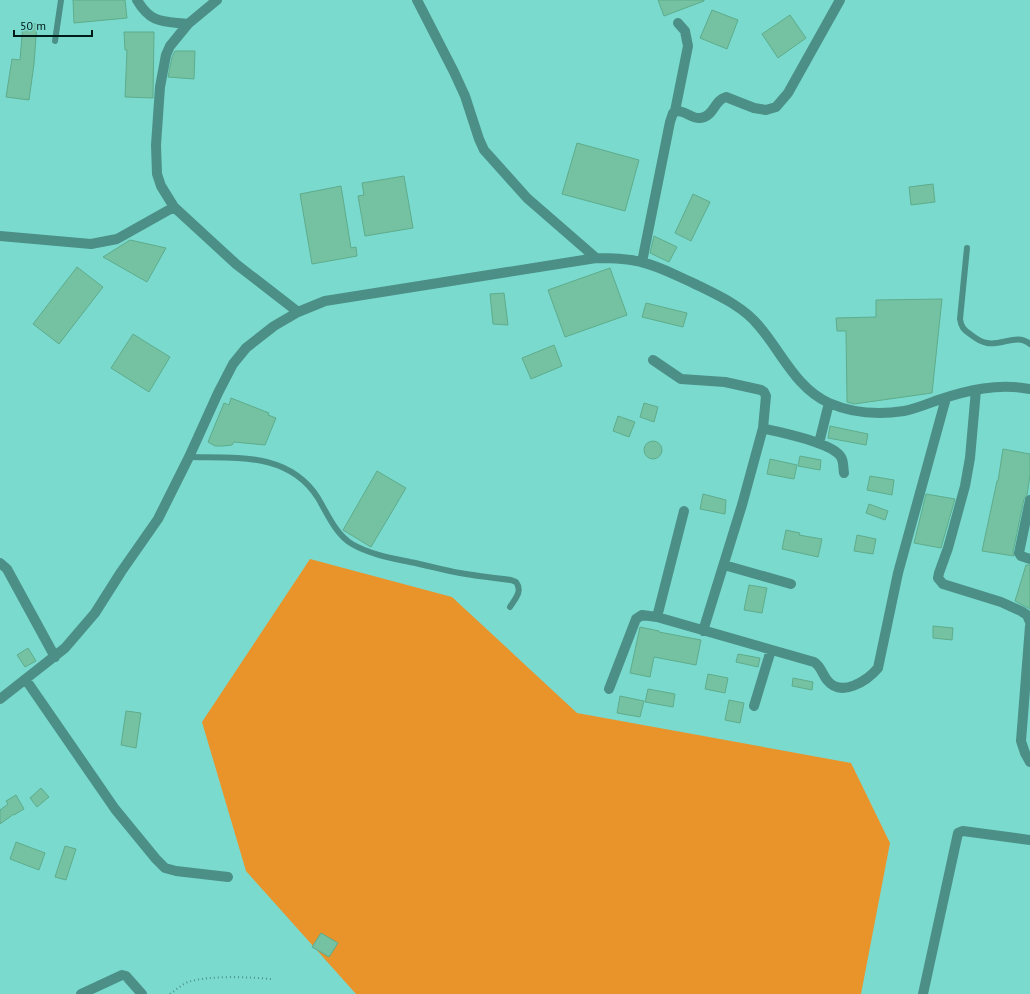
<svg xmlns="http://www.w3.org/2000/svg" width="1030" height="994" font-family="'PT Sans',sans-serif">
<style>
.green{fill:#e9932b}
.building{fill:#74c2a2;stroke:#5dac8c}
.lines{fill:none;stroke-linecap:round;stroke-linejoin:round}
.path{stroke:#4d938b;stroke-width:2;stroke-dasharray:1 3;stroke-linecap:butt}
.service{stroke:#4b8f87;stroke-width:6}
.minor{stroke:#4b8f87;stroke-width:10}
</style>
<rect width="100%" height="100%" fill="#7bdace"/>
<!-- green -->
<path class="green" d="M310,559L452,597L577,713L851,763L890,843L861,994H356L246,871L202,722Z"/>
<!-- building -->
<path class="building" d="M73,0H125L127,18L74,23Z
M658,0H704V1L664,16Z
M712,10L738,20L727,49L700,38Z
M790,15L806,38L778,58L762,34Z
M23,23L37,24L34,64L29,100L6,97L12,59L20,60Z
M124,32H154L153,98L125,97L127,50H125Z
M175,51H195L194,79L168,77L172,57Z
M577,143L639,160L625,211L562,194Z
M404,176L413,228L365,236L358,196L364,195L362,183Z
M933,184L935,202L911,205L909,187Z
M341,186L351,248L356,247L357,256L312,264L300,194Z
M693,194L710,202L691,241L675,233Z
M654,236L677,247L669,262L650,253Z
M130,240L166,248L147,282L103,257Z
M77,267L103,287L59,344L33,324Z
M610,268L627,315L565,337L548,290Z
M504,293L508,325L493,324L490,294Z
M942,299L932,393L854,404L847,402L846,331H837L836,318L876,317V300Z
M646,303L687,313L683,327L642,317Z
M133,334L170,357L149,392L111,368Z
M554,345L562,366L531,379L522,358Z
M231,398L269,413L268,415L276,418L265,445L234,442L232,445L223,446H215L208,442L224,403L229,405Z
M644,403L658,407L654,422L640,417Z
M618,416L635,422L629,437L613,431Z
M830,426L868,434L866,445L828,438Z
M644 450a9 9 0 1 1 18 0a9 9 0 1 1-18 0Z
M1003,449L1030,454V475L1027,495L1024,499L1013,552L1014,556L982,551L997,481H998Z
M800,456L821,460L820,470L798,466Z
M770,459L797,465L794,479L767,474Z
M377,471L406,488L371,547L343,530Z
M870,476L894,480L892,495L867,490Z
M703,494L726,500L725,514L700,509Z
M926,494L955,499L941,548L914,543Z
M869,504L888,511L885,520L866,513Z
M786,530L800,533L799,535L822,539L818,557L782,549Z
M857,535L876,539L873,554L854,551Z
M1026,565H1030V609L1015,601Z
M749,585L767,588L762,613L744,610Z
M933,626L953,628L952,640L933,638Z
M640,627L659,631V632L701,640L696,665L654,657L650,677L630,673Z
M28,648L36,661L25,667L17,655Z
M738,654L760,658L758,667L736,662Z
M708,674L728,678L725,693L705,689Z
M793,678L813,682L812,690L792,686Z
M648,689L675,694L673,707L645,702Z
M620,696L644,701L640,717L617,713Z
M729,700L744,703L740,723L725,720Z
M126,711L141,713L136,748L121,745Z
M41,788L49,797L37,807L30,798Z
M16,795L24,809L14,815V814L0,824V810L8,804L6,801Z
M16,842L45,853L39,870L10,859Z
M65,846L76,849L66,880L55,877Z
M321,933L338,943L329,957L312,947Z"/>
<g class="lines">
<!-- path -->
<path class="path" d="M170,994C176,990 181,985 188,982C210,975 248,977 271,979"/>
<!-- service -->
<path class="service" d="M55,41L61,0
M967,248L960,319C961,327 964,330 970,334C975,338 980,342 987,343C1002,346 1017,333 1030,344
M189,457C236,458 289,452 318,498C327,513 336,535 352,544C369,554 391,558 410,562C426,565 443,570 460,573C477,576 494,578 511,580L516,582C523,591 515,599 510,607"/>
<!-- minor -->
<path class="minor" d="M137,0C151,24 163,21 188,24
M217,0L188,24L170,46L166,55L160,87L156,145L157,174L161,186L174,207L236,264L298,312
M417,0L454,72L465,96L479,139L484,150L527,198L596,258
M675,111L688,46L685,31L678,23
M0,236L91,244L117,239L174,207
M642,262L670,122L673,113C683,107 690,119 700,118C714,117 714,100 726,97L754,108L766,110L776,107L788,93L840,0
M653,360L681,379L725,382L761,390L764,392L766,396L763,428L742,505L703,631
M976,390L970,458L965,486L948,548L939,573L938,578L943,584L1001,602L1021,611L1027,615L1030,622
M763,428C780,433 832,442 841,457C844,462 843,468 844,473
M819,443L829,403
M1030,500L1019,553L1021,556L1030,559
M0,563L7,569L55,657
M724,565L791,584
M657,617L684,511
M1030,626L1021,741L1025,753L1030,762
M26,680L115,809L156,859L165,868L176,871L228,877
M609,689L636,619L642,615L657,617L814,662C821,666 822,674 827,680C841,698 867,681 878,668L898,573L946,398
M0,699L65,648L95,613L121,572L158,519L189,457L218,393L233,364L246,348L274,326L298,312L325,301L596,258C611,258 626,258 641,262C659,266 675,275 691,282C715,294 742,305 759,326C782,353 796,388 829,403C852,413 879,415 904,411C915,409 927,404 938,400C968,390 998,383 1030,389
M754,706L771,650
M81,994L122,975L126,976L142,994
M923,994L958,833L963,831L1030,840"/>
</g>
<!-- scale -->
<path d="M14 30v6h78v-6" fill="none" stroke="#001b18" stroke-width="2"/>
<text x="20" y="30" font-size="12" fill="#001b18" stroke="#7bdace" stroke-width="3" paint-order="stroke">50 m</text>
</svg>
